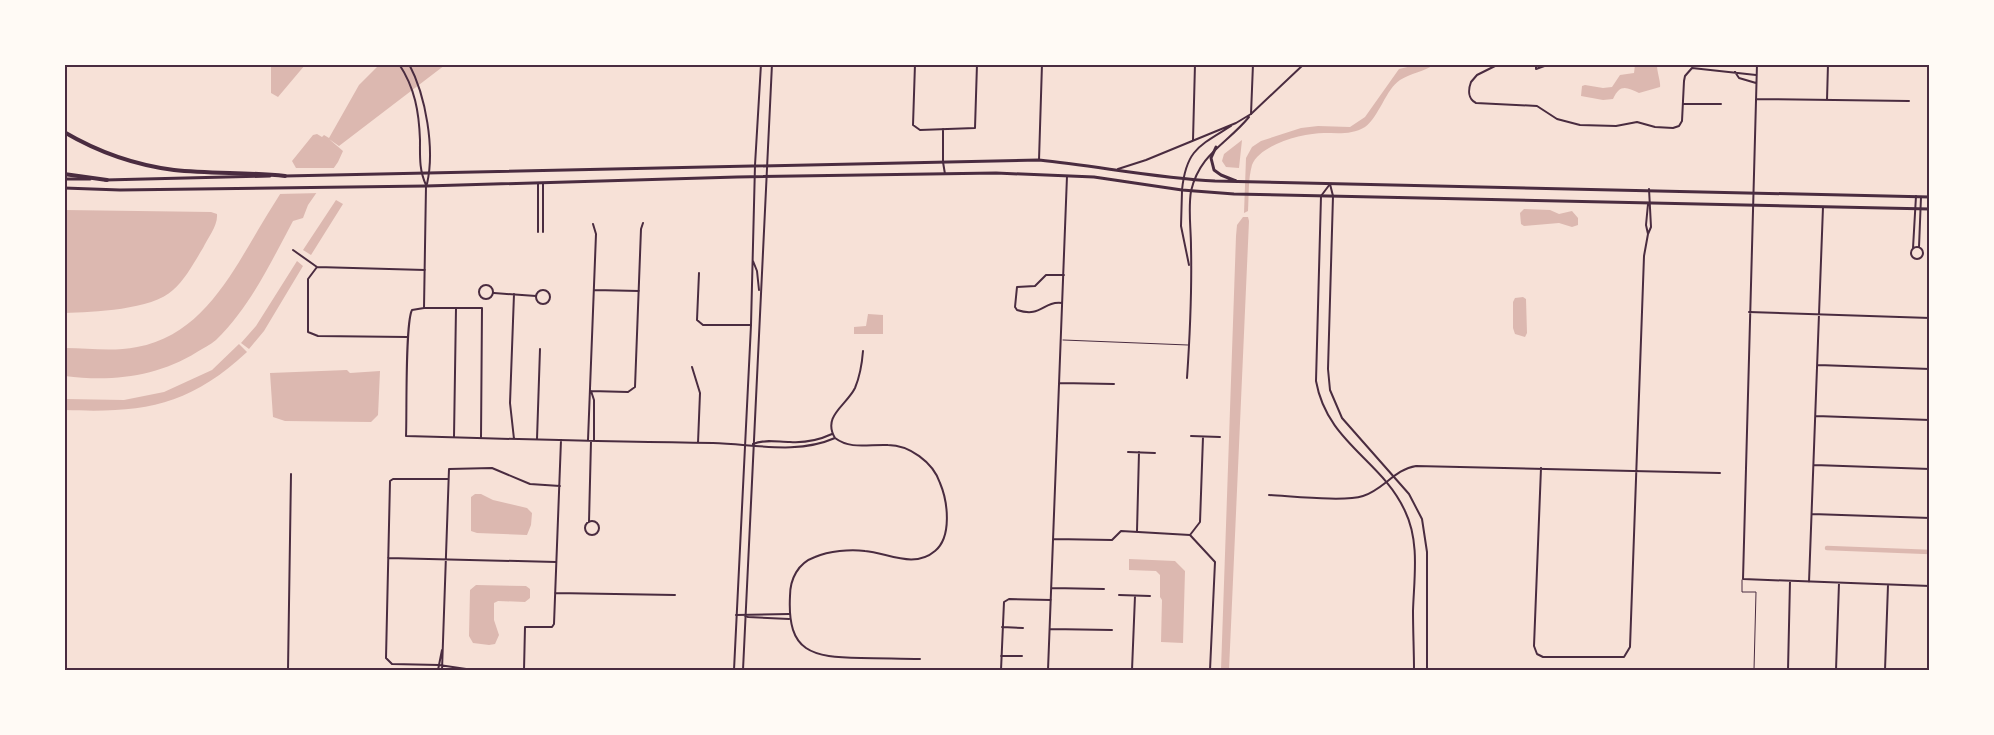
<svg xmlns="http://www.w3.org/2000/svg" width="1994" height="735" viewBox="0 0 1994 735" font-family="Cabin,sans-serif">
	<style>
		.water { fill: #dcb8b0 }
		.pier { fill: #f7e1d7 }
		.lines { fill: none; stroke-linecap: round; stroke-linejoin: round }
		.canal { stroke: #dcb8b0; stroke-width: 4.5 }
		.service { stroke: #4a2c40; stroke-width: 1 }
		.minor { stroke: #4a2c40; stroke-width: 2 }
		.tertiary { stroke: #4a2c40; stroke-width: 2 }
		.primary { stroke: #4a2c40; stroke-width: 3 }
		.motorway { stroke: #4a2c40; stroke-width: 4 }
		.neatline { fill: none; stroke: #4a2c40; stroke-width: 2 }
	</style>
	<rect width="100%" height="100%" fill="#f7e1d7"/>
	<path class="water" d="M271,65V64L305,65L278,97L271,93Z
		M379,65H445L339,146L329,139L343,151L338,162L308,205L303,218L293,221C271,262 250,307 216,340C210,345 203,348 197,352C157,377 111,382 65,376V348C89,348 112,352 137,347C199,336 229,279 258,230C270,209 284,189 296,168L292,161L313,135L317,134L322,137L324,135L329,138L359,85Z
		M1416,65H1434C1423,72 1411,73 1400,80C1386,89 1379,117 1365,127C1352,135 1338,133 1324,133C1304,133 1260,144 1252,165C1248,179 1249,196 1248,211L1244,213L1246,158L1252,147L1261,141L1301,128L1318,126L1350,127L1365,117L1399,69Z
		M1635,65H1657C1657,72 1661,83 1660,87L1639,93C1626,87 1620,84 1613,99L1603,100L1581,96L1582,86L1585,85L1603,88L1612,87L1620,75L1634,73Z
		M1242,140L1239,168L1226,167L1222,161L1224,154Z
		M336,200L343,204L311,255L303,250Z
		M1524,209L1550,210L1559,214L1572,211L1578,218V225L1572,227L1559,223L1524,226L1521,224L1520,213Z
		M65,210L211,212L217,214C218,226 208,237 203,248C195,261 185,280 173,290C152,310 93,312 65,313Z
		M1243,217H1248L1249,221L1229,670H1221L1236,236L1237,225Z
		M297,261L303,266L264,331L249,349L241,343L256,326Z
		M1523,297L1526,299L1527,333L1525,337L1515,334L1513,328V302L1515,298Z
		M868,314L883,315V334H854V327L866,326Z
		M239,344L247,352C188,407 142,413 65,410V399L124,400L164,392L212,370Z
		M347,370L350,373L380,371L378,415L371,422L285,421L273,417L270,373Z
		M475,494H481L493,500L527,508L532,513L531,525L527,535L477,533L471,531V497Z
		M1129,559L1175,561L1185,571L1183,643L1161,642L1162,600L1160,597V575L1156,571L1129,570Z
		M476,585L526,586L530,589V598L525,602L498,601L494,603V620L499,635L495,644L489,645L473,643L469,636L470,590Z"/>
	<path class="pier" d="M293,168H337L321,193L278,194Z"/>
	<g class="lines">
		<path class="canal" d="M1827,548L1930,552"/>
		<path class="service" d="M1063,340L1188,345
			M1742,580V592H1756L1754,670"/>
		<path class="minor" d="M915,64L913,125L920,130L975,128L977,64
			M1499,64L1477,75L1471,82C1468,90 1468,99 1476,103L1537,106L1557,119L1580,125L1616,126L1637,122L1655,127L1673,128L1679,126L1682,121L1684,81L1685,76L1692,68
			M1536,64V69L1550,64
			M1757,64L1743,579L1930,586
			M1692,68L1756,75
			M1735,72L1739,78L1756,83
			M1756,99L1909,101
			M1827,100L1828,64
			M1683,104H1721
			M1251,114L1253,64
			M943,129V162L945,174
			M1193,140L1195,64
			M1039,160L1042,64
			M538,183V232
			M543,183V232
			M1182,191L1181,226L1189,265
			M1648,234L1646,225L1648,204
			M1911 253a6 6 0 1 1 12 0a6 6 0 1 1-12 0Z
			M1919,247L1921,197
			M1913,248L1916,196
			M293,250L317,267
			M317,267L308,279V332L318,336L407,337
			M317,267L425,270
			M699,273L697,320L703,325H751
			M479 292a7 7 0 1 1 14 0a7 7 0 1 1-14 0Z
			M536 297a7 7 0 1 1 14 0a7 7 0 1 1-14 0Z
			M594,290L639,291
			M494,293L536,296
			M514,294L510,403L514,439
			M1062,303C1042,301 1042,318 1017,310L1015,307L1017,287L1035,286L1046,275H1064
			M424,308L426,186
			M1749,312L1930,318
			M1818,365L1930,369
			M692,367L700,393L698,443
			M1187,378C1190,334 1192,290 1191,247C1191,228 1188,210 1191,191
			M1060,383L1114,384
			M591,391L628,392L635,387L641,229L643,223
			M591,391L594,400V440
			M1816,416L1930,420
			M1191,436L1220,437
			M454,437L456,308
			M481,438L482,308H424L412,310C405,323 407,415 406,436C508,439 611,442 713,443C754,444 796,455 835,438
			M835,438C851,450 869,444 888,445C909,445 933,462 940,483C948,502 952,537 935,551C914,569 888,553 865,551C850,549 829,551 815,557C798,563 790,579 790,596C787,653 812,657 861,658C881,658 901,659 920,659
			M835,438C822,416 846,406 855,388C860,376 862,364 863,351
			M537,439L540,349
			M588,440L596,234L593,224
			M753,444C764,439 778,442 790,442C805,443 819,440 832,434
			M1128,452L1155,453
			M1814,465L1930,469
			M1541,468L1534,646L1537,654L1543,657H1624L1630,647L1644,256L1648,234L1651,227L1649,189
			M448,479H393L390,481L386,658L392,664L439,665L473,670
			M1269,495C1291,496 1344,502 1363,496C1383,490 1395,469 1416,466L1720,473
			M1812,514L1930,518
			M585 528a7 7 0 1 1 14 0a7 7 0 1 1-14 0Z
			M589,522L591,441
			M1137,531L1139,452
			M1190,535L1200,522L1203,437
			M1054,539L1112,540L1121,531L1190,535L1215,562L1210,670
			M388,558L556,562
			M1809,582L1823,207
			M1052,588L1104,589
			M555,593L675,595
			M1119,595L1150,596
			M736,615L789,614
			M744,615L748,617L789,619
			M1002,627L1023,628
			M1050,629L1112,630
			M1001,656H1022
			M288,670L291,474
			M438,670L442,650
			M442,670L449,469L492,468L530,484L560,486
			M524,670L525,627H552L554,624L561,440
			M1001,670L1004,602L1009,599L1051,600
			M1048,670L1067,176
			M1132,670L1135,596
			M1788,670L1790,581
			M1836,670L1839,583
			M1885,670L1888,585"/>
		<path class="tertiary" d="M399,64C415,88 419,112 420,140C420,156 419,170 426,185
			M409,64C426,96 435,149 427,184
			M1118,169L1146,160L1236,123L1251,114L1304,64
			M1330,184L1321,196L1316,381C1327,443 1382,460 1405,511C1420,542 1414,578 1413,611C1413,631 1414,651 1414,670
			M1330,184L1333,196L1328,369L1330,390L1342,418L1409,494L1422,519L1427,552V670
			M1182,190C1186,150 1199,146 1231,126
			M1191,191C1200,153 1227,144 1249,117
			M753,261L757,271L759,290
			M734,670L751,325L755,165L761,64
			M743,670L772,64"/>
		<path class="primary" d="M1216,147L1211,158L1214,170L1221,175L1236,181
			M285,176L1039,160C1098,166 1156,178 1215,181L1930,197
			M64,179H90
			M105,180L270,176
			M64,188L120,190L426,186L737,177L996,173L1094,177L1182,190L1234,194L1930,209"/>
		<path class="motorway" d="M64,132C98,152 135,165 174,170C211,174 248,172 285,176
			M64,174L107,180"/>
	</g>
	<rect width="1994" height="735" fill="none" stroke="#fffaf5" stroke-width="132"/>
	<rect x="66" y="66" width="1862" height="603" class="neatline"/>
</svg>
